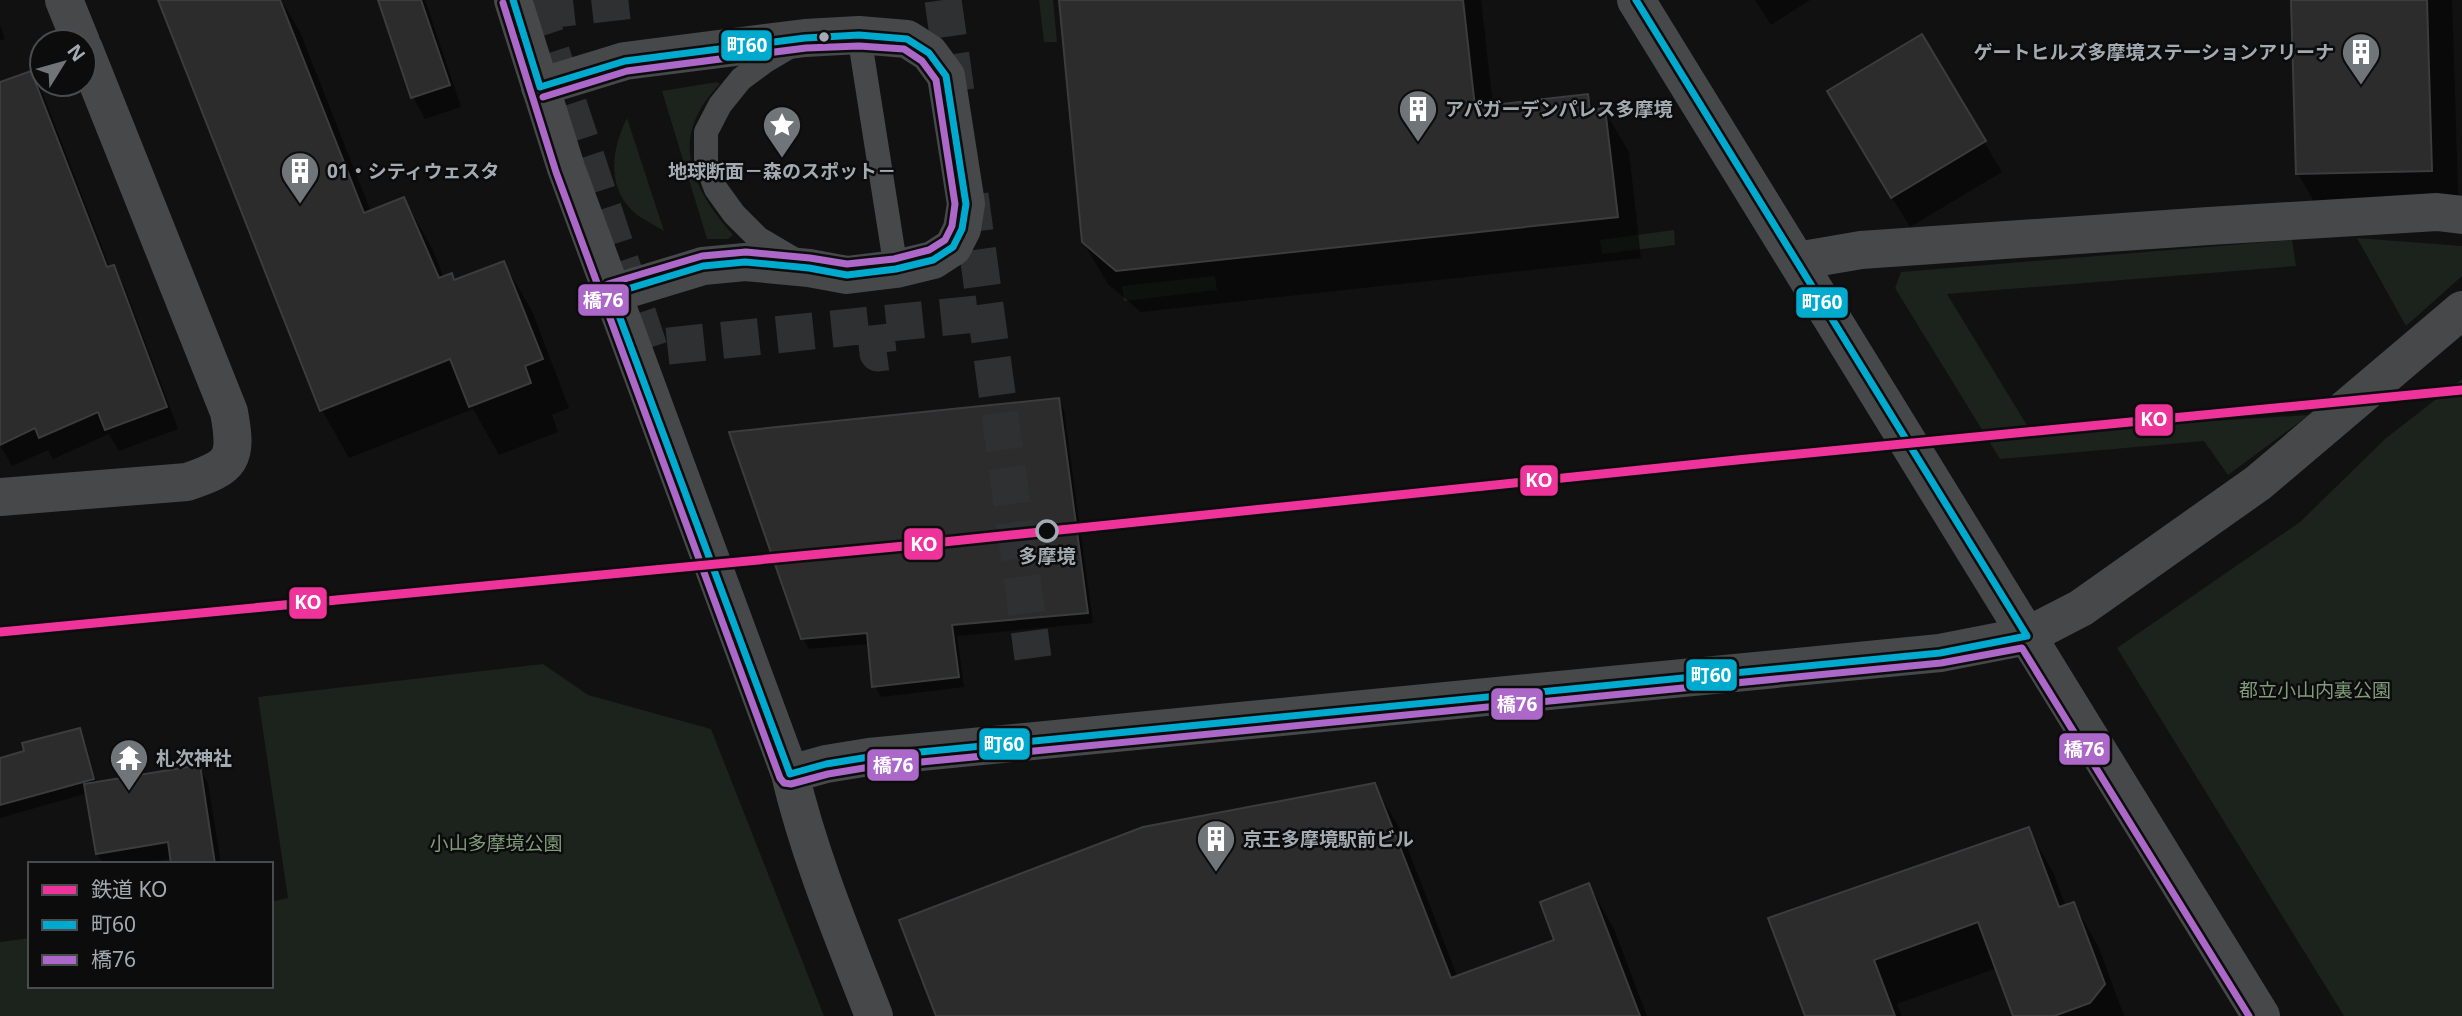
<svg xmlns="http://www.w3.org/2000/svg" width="2462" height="1016" viewBox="0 0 2462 1016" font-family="'Noto Sans','Noto Sans JP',sans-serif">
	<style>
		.green { fill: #1c221c }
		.shadow { fill: #0007 }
		.building { fill: #2c2c2d; stroke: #3a3c3e; stroke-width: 2 }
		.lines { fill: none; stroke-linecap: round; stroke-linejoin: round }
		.pedestrian-tunnel { stroke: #2e3032; stroke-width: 37; stroke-dasharray: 37 18; stroke-linecap: butt }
		.service { stroke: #46484a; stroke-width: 24 }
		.minor { stroke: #46484a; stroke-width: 38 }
		.tertiary { stroke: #46484a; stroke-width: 38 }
		.bus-1-casing { stroke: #0c0c0d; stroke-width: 12 }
		.bus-2-casing { stroke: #0c0c0d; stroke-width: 12 }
		.bus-1 { stroke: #00a9ce; stroke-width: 7 }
		.bus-2 { stroke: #ac68c9; stroke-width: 7 }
		.rail-1-casing { stroke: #0c0c0d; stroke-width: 14 }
		.rail-1 { stroke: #ee349b; stroke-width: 9 }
		.bus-dot { fill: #a3abb2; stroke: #0c0c0d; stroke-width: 2.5 }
		.stop-dot { fill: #0c0c0d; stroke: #a3abb2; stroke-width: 3.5 }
		.labels { text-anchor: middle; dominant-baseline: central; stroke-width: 5; stroke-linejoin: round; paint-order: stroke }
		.poi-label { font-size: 19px; font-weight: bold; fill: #a3abb2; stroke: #0c0c0d; text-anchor: start }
		.stop-label { font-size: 19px; font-weight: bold; fill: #a3abb2; stroke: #0c0c0d }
		.park-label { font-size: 19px; fill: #809c7b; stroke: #0c0c0d }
		.line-badge { stroke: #0c0c0d; stroke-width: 2.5 }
		.badge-label { font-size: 19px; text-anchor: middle; font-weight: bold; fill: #fff }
	</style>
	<rect width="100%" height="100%" fill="#111112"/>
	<path class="green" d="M1039,0H1053L1057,42H1044Z
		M717,82L720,84C668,137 690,186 733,235L728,239H707L662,91Z
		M627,118L664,231C656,226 648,222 640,217C606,192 610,152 627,118Z
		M1674,230L1675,245L1602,254L1600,240Z
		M2357,238L2462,246V276L2406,326Z
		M2292,240L2296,266L1947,294L2031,432L2309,415L2228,475L2204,441L2000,459L1895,288L1901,272Z
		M1215,276L1217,290L1124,301L1122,286Z
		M2462,379V1016H2344L2117,648L2300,522L2385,439Z
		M543,664L588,695L711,729L824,1016H0V942L30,938V986H271V902L288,898L258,697Z"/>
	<path class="shadow" d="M227,0H281L300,32L371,212L404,199L432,248L444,278L455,282L504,263L532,311L569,408L552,415L558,432L499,455L473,409L349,458L322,410Z
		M380,0H425L461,107L425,119L413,97Z
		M1061,0H1481L1493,106L1587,96L1596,111L1604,110L1629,152L1641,258L1141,312L1108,284L1083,242Z
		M1755,0H1810L1771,25Z
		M2293,0H2452L2459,219L2326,222L2298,174Z
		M0,25L5,39L0,40Z
		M1921,37L2002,172L1910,227L1846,122Z
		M31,73L43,94L110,268L113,267L125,288L178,429L119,451L109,434L53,459L48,450L12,466L0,445V84Z
		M1058,400L1064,410L1093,623L957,636L964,687L881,697L875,686L869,644L809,649L803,638Z
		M79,730L85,741L97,784L199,767L208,783L221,864H173L172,858L140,864H103L97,854L88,793L0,818V760L26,753Z
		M1374,785L1400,829L1458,978L1556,941L1589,885L1614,929L1647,1016H937Z
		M2028,829L2053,872L2066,907L2074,904L2099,948L2124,1016H2015L1997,968L1897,1004L1902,1016H1806Z"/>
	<path class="building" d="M158,0H280L364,213L404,197L439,278L452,273L454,280L504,261L543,359L525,366L531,383L469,407L450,359L320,411Z
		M378,0H421L450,85L411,98Z
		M1059,0H1463L1475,107L1588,94L1590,110L1605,108L1618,217L1116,271L1082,242Z
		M2291,0H2427L2432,171L2296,174Z
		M1922,34L1986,141L1891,198L1827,91Z
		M31,71L107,267L114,265L167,407L105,430L98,412L39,438L35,428L0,445V82Z
		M1059,398L1088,613L952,625L959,677L872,687L867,633L801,639L729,432Z
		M80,728L94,779L0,805V758L24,751L22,743Z
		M200,765L215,864H171L168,842L96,854L84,784Z
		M1375,783L1451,978L1554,940L1540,902L1589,883L1640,1016H936L899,920L1143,827Z
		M2029,827L2059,907L2074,902L2105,984L2090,1003L2054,1016H2013L1978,922L1874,960L1895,1016H1805L1768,918Z"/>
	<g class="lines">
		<path class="pedestrian-tunnel" d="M534,0L649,348L986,313
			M943,0L957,99
			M537,11L634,0
			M970,195L1033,658
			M875,325L878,353L901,350"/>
		<path class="service" d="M859,35L896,269
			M791,46L764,62L741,79L720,105L706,132V163L716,189L734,214L758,238L797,261"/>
		<path class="minor" d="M540,87L625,61L805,38L859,35L907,39L929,53L946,76L966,204L962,229L953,247L933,260L896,269L847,275L809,268L745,262L703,266L611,294
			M1797,261L1861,250L2209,226L2437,212L2462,215
			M2027,636L2081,608L2258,483L2462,310"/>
		<path class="tertiary" d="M64,0L81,42
			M513,0L566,168L790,774C810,858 843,936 874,1016
			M1636,0L2261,1016
			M0,497L187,482C232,467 238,460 229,412L84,49
			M790,774L826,764L869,757L1940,653L2027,636"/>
		<g class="bus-1-casing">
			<path id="bus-1" d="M513,0L540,87L625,61L805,38L859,35L907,39L929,53L946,76L966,204L962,229L953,247L933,260L896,269L847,275L809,268L745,262L703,266L611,294L790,774L826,764L869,757L1940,653L2027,636L1636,0"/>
		</g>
		<g class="bus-2-casing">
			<path id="bus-2" d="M503,3L556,172L780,778L784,783L791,784L828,774L870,767L1941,663L2022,648L2249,1016
				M543,97L627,71L806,48L859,46L904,49L922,61L936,80L955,204L952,226L945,240L929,250L894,259L847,264L810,258L746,252L702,256L608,284"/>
		</g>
		<use href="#bus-1" class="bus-1"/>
		<use href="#bus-2" class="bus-2"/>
		<g class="rail-1-casing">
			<path id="rail-1" d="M0,632L905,546L1737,460L2462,390"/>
		</g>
		<use href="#rail-1" class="rail-1"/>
	</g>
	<defs>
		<g id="building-pin" transform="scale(2.0125)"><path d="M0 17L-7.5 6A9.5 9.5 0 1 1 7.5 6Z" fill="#70757a" stroke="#0c0c0d"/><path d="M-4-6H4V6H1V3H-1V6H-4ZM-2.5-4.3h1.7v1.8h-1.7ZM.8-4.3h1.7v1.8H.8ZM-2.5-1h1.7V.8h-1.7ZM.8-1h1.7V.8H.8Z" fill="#fff"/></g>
		<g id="sight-pin" transform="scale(2.0125)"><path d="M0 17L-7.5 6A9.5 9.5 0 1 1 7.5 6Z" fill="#70757a" stroke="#0c0c0d"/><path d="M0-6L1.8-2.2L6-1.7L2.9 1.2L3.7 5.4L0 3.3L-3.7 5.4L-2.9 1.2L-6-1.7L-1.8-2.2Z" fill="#fff"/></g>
		<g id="temple-pin" transform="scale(2.0125)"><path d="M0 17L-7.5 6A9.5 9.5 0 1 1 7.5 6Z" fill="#70757a" stroke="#0c0c0d"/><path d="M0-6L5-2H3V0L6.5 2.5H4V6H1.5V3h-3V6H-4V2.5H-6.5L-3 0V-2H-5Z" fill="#fff"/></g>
	</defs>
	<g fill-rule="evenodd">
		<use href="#building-pin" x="2361" y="52"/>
		<use href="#building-pin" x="1418" y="109"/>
		<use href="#sight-pin" x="782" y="125"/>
		<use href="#building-pin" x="300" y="171"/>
		<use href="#temple-pin" x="129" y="758"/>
		<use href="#building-pin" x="1216" y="839"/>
	</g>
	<circle class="bus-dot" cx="824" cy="37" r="6"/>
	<circle class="stop-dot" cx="1047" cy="531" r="10"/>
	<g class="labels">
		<g class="poi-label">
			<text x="2334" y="52" text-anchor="end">ゲートヒルズ多摩境ステーションアリーナ</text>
			<text x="1445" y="109">アパガーデンパレス多摩境</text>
			<text x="327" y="171">01・シティウェスタ</text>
			<text x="782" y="171" text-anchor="middle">地球断面－森のスポット－</text>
			<text x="156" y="758">札次神社</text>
			<text x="1243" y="839">京王多摩境駅前ビル</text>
		</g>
		<g class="stop-label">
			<text x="1047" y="556">多摩境</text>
		</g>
		<g class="park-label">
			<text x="2315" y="690">都立小山内裏公園</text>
			<text x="496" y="843">小山多摩境公園</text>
		</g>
	</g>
	<g class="line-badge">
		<rect x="720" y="29" width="53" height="33" rx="7" fill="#00a9ce"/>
		<rect x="577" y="283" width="53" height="34" rx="7" fill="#ac68c9"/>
		<rect x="1795" y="286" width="54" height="33" rx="7" fill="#00a9ce"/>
		<rect x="2134" y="403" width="40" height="34" rx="7" fill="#ee349b"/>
		<rect x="1519" y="464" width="40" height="33" rx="7" fill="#ee349b"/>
		<rect x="903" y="527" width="41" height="34" rx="7" fill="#ee349b"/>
		<rect x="288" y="586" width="40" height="34" rx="7" fill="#ee349b"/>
		<rect x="1685" y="658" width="53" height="34" rx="7" fill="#00a9ce"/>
		<rect x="1490" y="687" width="54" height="34" rx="7" fill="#ac68c9"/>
		<rect x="978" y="727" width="53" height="34" rx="7" fill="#00a9ce"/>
		<rect x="2058" y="732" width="53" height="34" rx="7" fill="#ac68c9"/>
		<rect x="866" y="748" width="54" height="34" rx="7" fill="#ac68c9"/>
	</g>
	<g class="badge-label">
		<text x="747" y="52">町60</text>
		<text x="603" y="307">橋76</text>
		<text x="1822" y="309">町60</text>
		<text x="2154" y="426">KO</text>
		<text x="1539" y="487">KO</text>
		<text x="924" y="551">KO</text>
		<text x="308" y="609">KO</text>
		<text x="1711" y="682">町60</text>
		<text x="1517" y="711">橋76</text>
		<text x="1004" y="751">町60</text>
		<text x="2084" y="756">橋76</text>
		<text x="893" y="772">橋76</text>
	</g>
	<rect x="28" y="862" width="245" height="126" fill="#0c0c0d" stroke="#484c4f" stroke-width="2"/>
	<rect x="42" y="885" width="35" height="10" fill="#ee349b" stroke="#484c4f" stroke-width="2"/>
	<text x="91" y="897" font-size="21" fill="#a3abb2">鉄道 KO</text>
	<rect x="42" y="920" width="35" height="10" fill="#00a9ce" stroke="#484c4f" stroke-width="2"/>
	<text x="91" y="932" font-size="21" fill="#a3abb2">町60</text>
	<rect x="42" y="955" width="35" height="10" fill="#ac68c9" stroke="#484c4f" stroke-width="2"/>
	<text x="91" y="967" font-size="21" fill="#a3abb2">橋76</text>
	<g transform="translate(63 63) rotate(53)"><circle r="33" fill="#0c0c0d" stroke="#484c4f" stroke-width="2"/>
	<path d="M0-5L12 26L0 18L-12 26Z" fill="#70757a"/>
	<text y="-10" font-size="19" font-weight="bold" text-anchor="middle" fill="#a3abb2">N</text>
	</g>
</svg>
